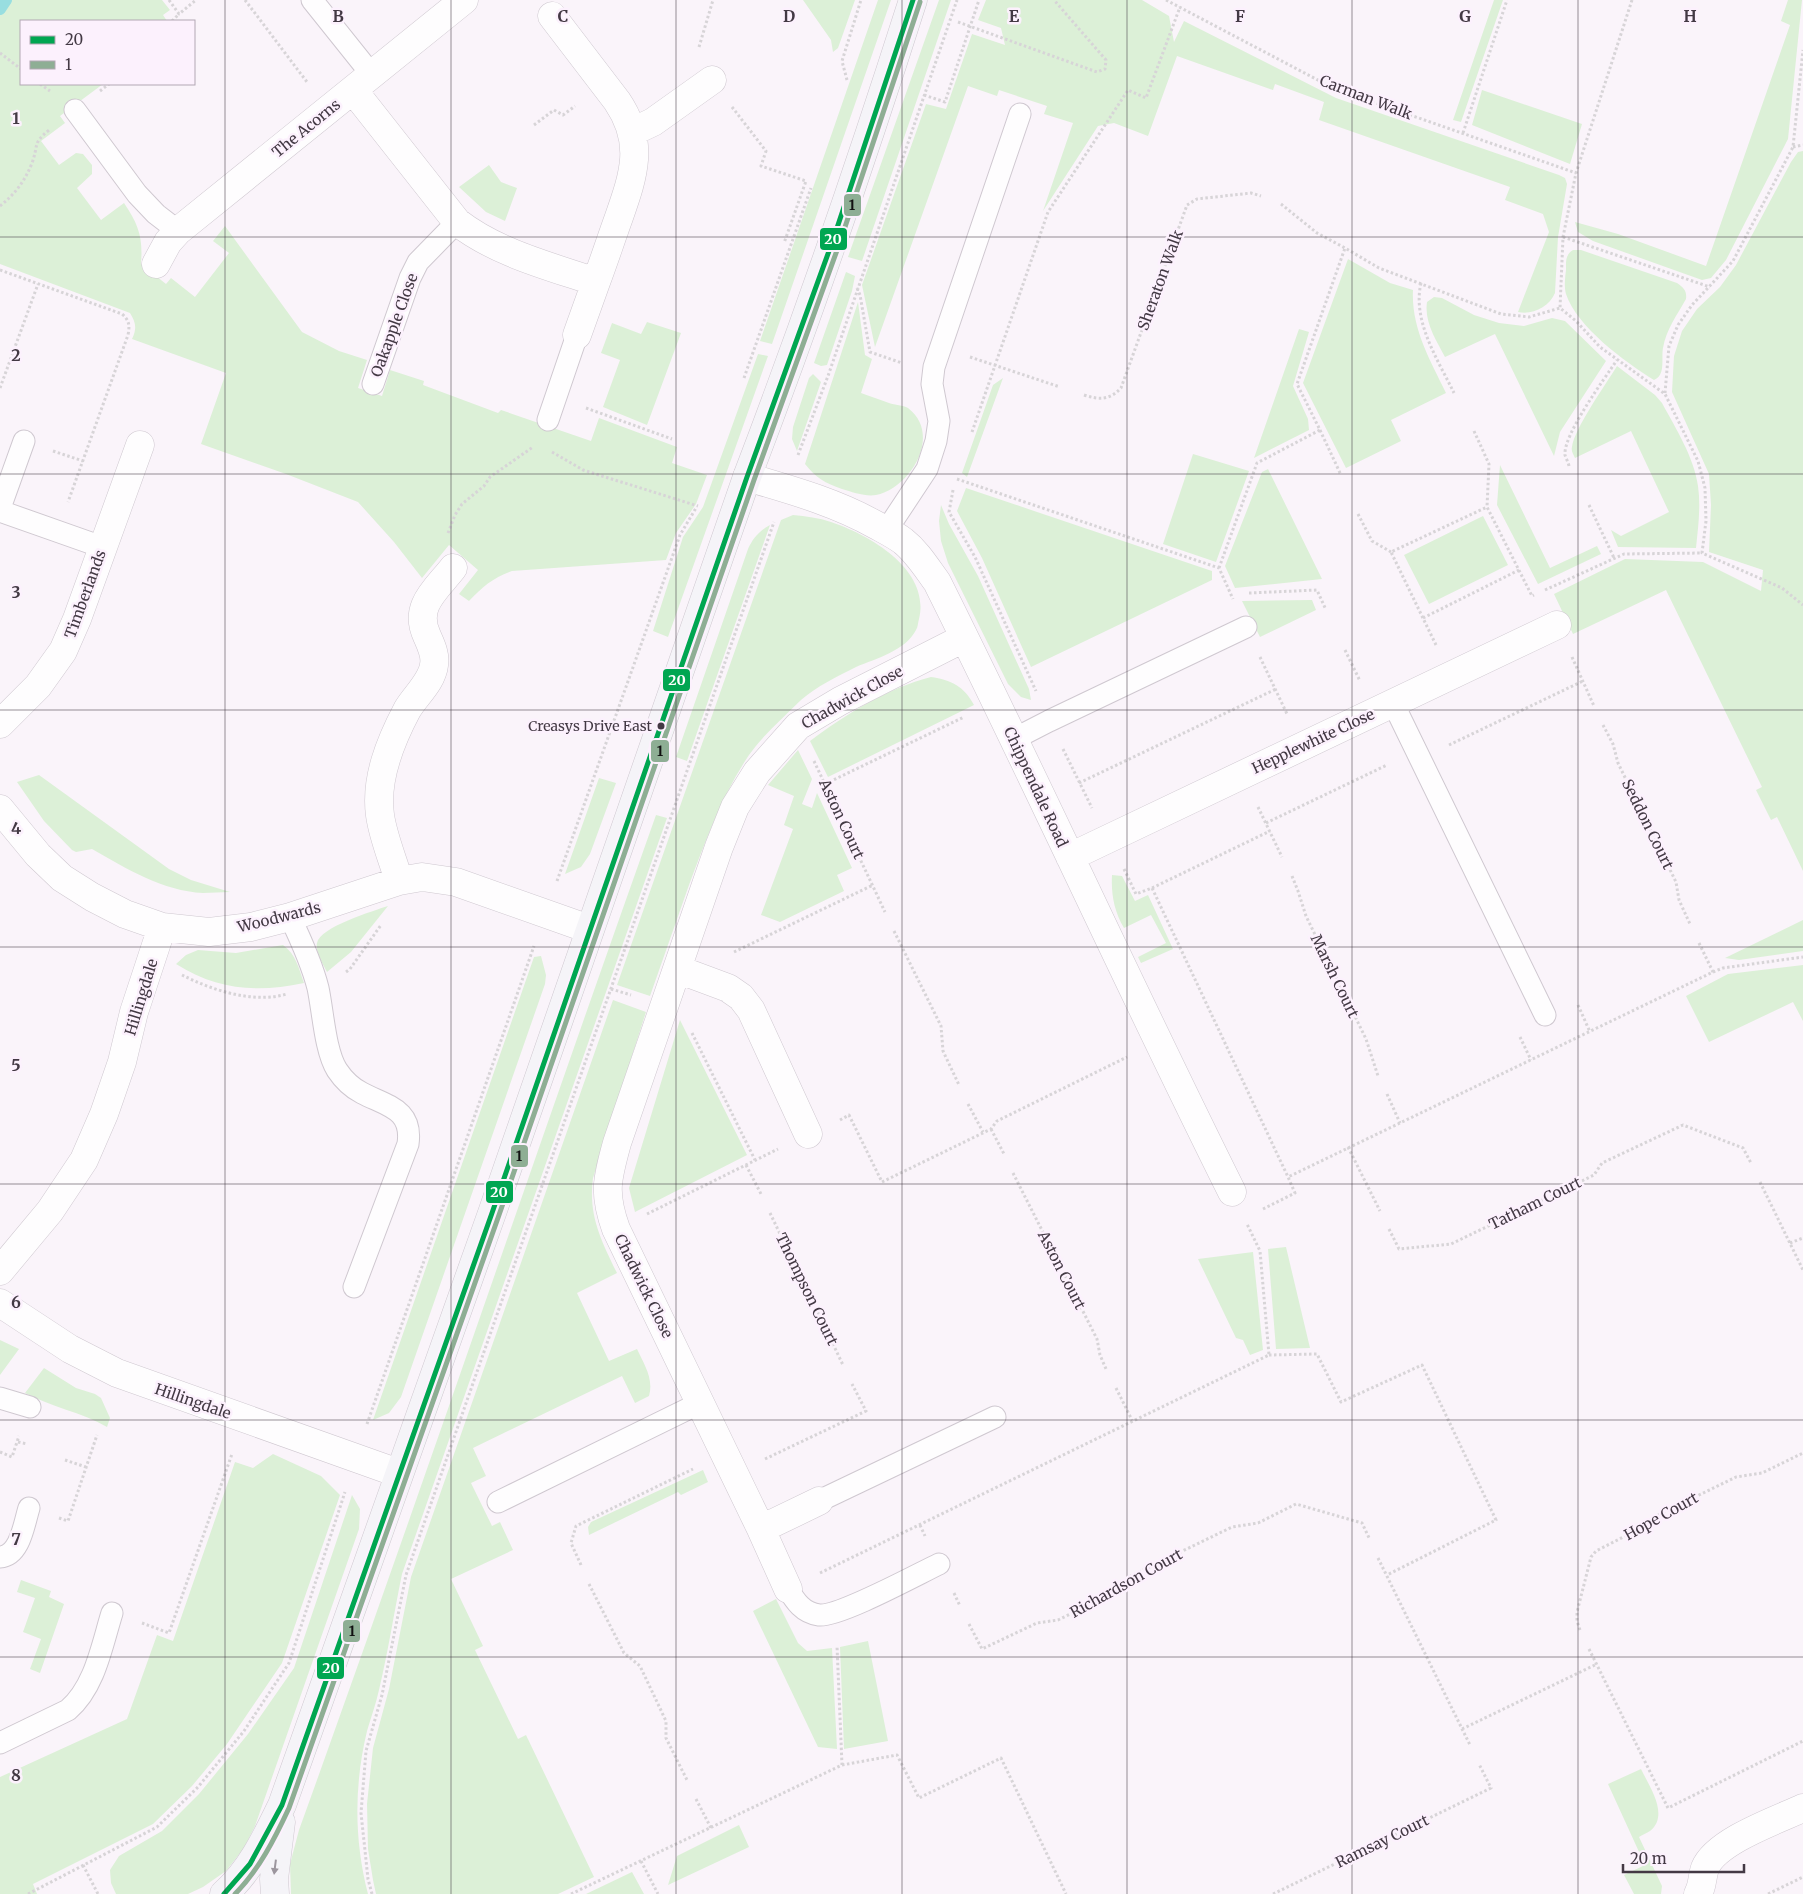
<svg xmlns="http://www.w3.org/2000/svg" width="1803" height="1894" viewBox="0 0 1803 1894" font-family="Merriweather,serif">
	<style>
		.green { fill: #dcf0d7 }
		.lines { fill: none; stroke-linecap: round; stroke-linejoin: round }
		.stream { stroke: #98dee0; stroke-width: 12 }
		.lane-casing { stroke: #cfc8d0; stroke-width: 23 }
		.street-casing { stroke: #cfc8d0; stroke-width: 29 }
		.secondary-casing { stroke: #cfc8d0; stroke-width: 29 }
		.path { stroke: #d7d4d7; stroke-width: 3; stroke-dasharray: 2.5 2.5; stroke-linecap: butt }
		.lane { stroke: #fefdfe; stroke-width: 21 }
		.street { stroke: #fefdfe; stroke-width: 28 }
		.secondary { stroke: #f5f4f8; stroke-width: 28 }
		.bus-1-casing { stroke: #fcf1fd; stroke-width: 9 }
		.bus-2-casing { stroke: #fcf1fd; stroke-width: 9 }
		.bus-1 { stroke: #00a651; stroke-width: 5 }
		.bus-2 { stroke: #8eae94; stroke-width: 5 }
		.oneway { fill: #9c969e }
		.grid { fill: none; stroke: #433944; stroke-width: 1; stroke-opacity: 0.55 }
		.bus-dot { fill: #433944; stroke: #fcf1fd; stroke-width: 2 }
		.labels { text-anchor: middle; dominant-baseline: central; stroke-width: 5; stroke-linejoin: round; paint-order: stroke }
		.bus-label { font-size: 14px; fill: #433944; stroke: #fcf1fd; text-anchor: end }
		.street-label { font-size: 15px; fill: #433944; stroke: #fcf1fd }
		.grid-label { font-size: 16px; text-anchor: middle; font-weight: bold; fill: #433944; stroke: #fcf1fd; stroke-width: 5; stroke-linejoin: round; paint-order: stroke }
		.line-badge { stroke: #fcf1fd; stroke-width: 2 }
		.badge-label { font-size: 14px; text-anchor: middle; font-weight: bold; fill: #fff }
		.pale-badge-label { font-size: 14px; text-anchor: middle; font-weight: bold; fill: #111 }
	</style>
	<rect width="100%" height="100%" fill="#faf4fa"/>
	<path class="green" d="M0,0H162L170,10L163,15L167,21H21V84H103L60,116L65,123L41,141L59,165L76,153L83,154L92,165V174L77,188L101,220L124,203C139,225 143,238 141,264L166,284L171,278L195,297L229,253L213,241L225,226L302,332L339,351L367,360L358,388L382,396L390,370L424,381L423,385L498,413L501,410L591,441L599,418L677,447L672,463L707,475L696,504L676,533L666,560L512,571C494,577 482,587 469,601L459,594L478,570L449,545L422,578L394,542L358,502L286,474L201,444L226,373L132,339C137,328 136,323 130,313L0,264Z
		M803,0H855L838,48L833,52L831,40Z
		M878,0H891L772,344L760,341Z
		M939,0H951L862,261L848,257Z
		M986,0H1142L1169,16L1174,42L1184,21L1336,98L1559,175L1565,178L1567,184L1558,237L1555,293C1549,307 1533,315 1518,312L1549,232L1543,214L1505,200L1510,187L1319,120L1324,102L1275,84L1273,90L1177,56L1148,136L1114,123L1098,126L1043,211L1073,123L1044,114L1047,106L999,90L997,96L968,86L875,347L862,285L926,104L946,109L972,34L1005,45L1001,28L978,20Z
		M1494,0H1503L1461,122L1453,120Z
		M1788,0H1802L1788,139L1726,260L1711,278L1702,280L1593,241L1578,232L1575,222L1618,234L1706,266L1790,25L1781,21Z
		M1482,90L1582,124L1570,164L1472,125Z
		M1803,151V871L1777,817L1771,820L1756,790L1762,787L1666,590L1573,634L1554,594L1625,559L1703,562L1761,591L1763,570L1709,552L1711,505L1709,474L1672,392L1674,356L1682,331L1697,309L1720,287L1736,265L1791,162L1798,152Z
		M489,165L501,182L517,188L505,221L486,212L459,187Z
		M1573,250H1581L1677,283C1684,288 1687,291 1686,299C1677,315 1666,330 1663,348C1661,358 1666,376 1654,380C1625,362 1577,327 1566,294C1564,287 1565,278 1566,270C1566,262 1565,255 1573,250Z
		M1348,259L1390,283L1413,290C1411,328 1430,360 1446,393L1391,420L1401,441L1346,468L1303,383Z
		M846,272L855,276L852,291L827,365L821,366L814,363Z
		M1434,297L1442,298L1474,315L1499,323L1524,326L1552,318L1565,321L1606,361L1560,432L1554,456L1495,334L1445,357C1436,340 1424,322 1427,302Z
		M858,302L865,355L872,359L861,393C870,396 880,400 889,403C895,405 903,405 908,408C943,435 910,488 876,495C866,497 852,492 842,489C825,483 816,478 805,464Z
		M647,322L681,333L647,425L603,407L620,360L601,353L612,323L641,334Z
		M1299,329L1309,332L1293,386L1308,419L1309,430L1254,458Z
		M758,354L768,356L668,637L653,631L683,537L703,507Z
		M1617,366L1655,395L1662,403C1676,429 1694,457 1698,486C1701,507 1698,528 1696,548L1618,547L1611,530L1621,536L1669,512L1631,431L1575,458C1573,454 1571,451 1572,447C1574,429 1606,384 1617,366Z
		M813,374L821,382L797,451L792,439L793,427L809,378Z
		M1003,378L967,477L962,473L993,385Z
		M1193,454L1249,471L1216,562L1163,544Z
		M1500,465L1550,568L1597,546L1601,554L1538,584L1497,505Z
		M1268,469L1322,579L1235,588L1225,566L1262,472Z
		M966,488L1212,571V580L1031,667L982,558L957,511Z
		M941,505L949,524L978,576L1029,689L1031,700L1021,697L1008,684L948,563L941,541L939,521Z
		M793,515C806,516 819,518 831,522C870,535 931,570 919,619C918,622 918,627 916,630C905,651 877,658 856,667C838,676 817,686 801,700C784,717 763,735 749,755C722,795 706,840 689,885C676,922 663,959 650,996L617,985L781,520Z
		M1483,516L1508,565L1429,604L1404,555Z
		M770,525L687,761L676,757L748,549C753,538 759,531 770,525Z
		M1312,600L1316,610L1260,637L1242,601Z
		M931,677C951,680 964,686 974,705L828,777L810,741C846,714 888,688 931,677Z
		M798,750L812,779L802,804L812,808L817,793L852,868L837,875L844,891L780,922L761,915L793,829L784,825L794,796L768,785Z
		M39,775L169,869L191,880L230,892C221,892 212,893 203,893C163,891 127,869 92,849L76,852L72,850L44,821L17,782Z
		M599,778L616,783L590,854L581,867L565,874Z
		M656,815L667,818L402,1574C394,1613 388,1652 379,1690C376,1704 371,1717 367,1731C354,1785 354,1840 368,1894H291L290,1864L299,1830C421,1492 536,1152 656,815Z
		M1112,875L1122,876L1135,901L1148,895L1173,949L1141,963L1138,957L1166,943L1151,915L1124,928C1114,911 1111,894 1112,875Z
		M388,906L351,952L327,972C323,964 315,952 317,943C320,927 373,911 388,906Z
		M1803,920V951L1739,960L1725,958Z
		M283,945C296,954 299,969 304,983C257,993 217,990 176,964L186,955L198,950L236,953Z
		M541,956L546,975L545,984L401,1397L389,1413L373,1420L534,957Z
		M1803,965V1021L1793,1002L1709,1042L1686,996L1728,974Z
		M613,1000L646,1012L593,1178C588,1215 601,1240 617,1273L577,1293L609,1361L637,1349C644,1364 654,1379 649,1396L635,1403L622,1376L473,1448L486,1476L471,1483L492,1526L500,1522L513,1550L451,1579L483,1646L475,1650L518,1739L526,1735L594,1877L558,1894H376L373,1880L368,1849L367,1804L373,1748L389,1689L411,1577Z
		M680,1020L747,1155L635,1212L629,1188Z
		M1286,1247L1310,1348L1276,1349L1268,1249Z
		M1253,1252L1263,1350L1250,1355L1243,1340L1236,1338L1198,1259Z
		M0,1340L19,1349L0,1375Z
		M44,1368L76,1388L95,1394L101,1398L110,1418L107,1427C81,1412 51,1407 25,1393Z
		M273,1454L321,1476L340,1495L282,1663L227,1744L192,1786L153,1824L33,1884L37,1894H0V1777L127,1719L157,1635L173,1641L235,1462L253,1468Z
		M703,1470L708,1482L681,1495L678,1492L589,1535L588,1527L591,1522Z
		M352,1495L360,1509L359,1529L255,1826L244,1848L226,1871L203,1887L188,1894H116L111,1883L110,1870L119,1856L162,1831L199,1794L248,1734L294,1668Z
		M21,1580L51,1591L49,1597L64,1604L40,1673L30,1669L41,1639L23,1632L35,1598L17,1592Z
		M776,1599L798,1643L807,1651L832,1648L837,1749L818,1747L753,1611Z
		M868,1641L888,1741L844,1749L840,1647Z
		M1641,1769C1649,1786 1670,1815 1650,1831C1647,1833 1642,1835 1639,1837L1662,1886L1661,1894H1634L1624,1875L1645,1865L1608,1784Z
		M739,1825L749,1847L668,1885L677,1856Z
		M632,1872L644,1894H586Z"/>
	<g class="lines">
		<path class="stream" d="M0,9L6,0"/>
		<g class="lane-casing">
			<path id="lane" d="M312,0L372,75
				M75,110L137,194L156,214L178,231
				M373,384L410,278L418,262L457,222
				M548,420L577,335
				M0,508L24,441
				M0,511L102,547
				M886,531L927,469L936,441L939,421L932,384L934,367L1020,114
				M1393,703L1545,1015
				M1014,739L1049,721L1246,627
				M290,917C301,940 312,964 318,988C323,1011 325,1051 337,1070C343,1079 352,1088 362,1093C387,1106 413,1109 408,1144L354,1287
				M0,1398L30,1407
				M819,1501L995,1417
				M498,1502L700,1403
				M0,1557C20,1556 24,1524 29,1508
				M788,1589C795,1601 803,1613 819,1615C839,1617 916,1575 939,1564
				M0,1743L68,1710C95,1687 102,1645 112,1613"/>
		</g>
		<g class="street-casing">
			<path id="street" d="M353,90L457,222C497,253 549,266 596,282C604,261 611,239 619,217C634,174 645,142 617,101L552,16
				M632,132L653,122L712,80
				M156,264L168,242L178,231L464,0
				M577,335L596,282
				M747,477C791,490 835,502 876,525C885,530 895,535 903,541C917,552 926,567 937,582C1038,784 1131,990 1232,1192
				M0,724L38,686L63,651L77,619L140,445
				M0,809L38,855L62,878L92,897L125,914L162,927L209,932L251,927L290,917L399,881L422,877L456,882L589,929
				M1070,857L1557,625
				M399,881C393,860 383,837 380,815C375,779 390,742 407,710C415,696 432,682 434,665C436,655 431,645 427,636C413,606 436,590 453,568
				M677,969L728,988L741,997L751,1010L808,1134
				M0,1271L50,1211L84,1160L104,1114L122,1062L134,1012L162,927
				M0,1303L70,1349L117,1373L398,1473
				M761,1529L819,1501
				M788,1589L761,1529L616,1229C603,1193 607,1179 617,1143L719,847L735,807L757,772L798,726L840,701L964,638
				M1698,1894C1703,1885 1702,1876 1705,1868C1716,1841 1777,1820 1803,1808"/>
		</g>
		<g class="secondary-casing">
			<path id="secondary" d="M224,1894C251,1870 266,1838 282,1805L492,1213L747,477C807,320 862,160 913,0
				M275,1894L274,1879L281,1822"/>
		</g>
		<path class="path" d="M169,0L179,14L196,0
			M245,0L307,82
			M1166,0L1333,88L1576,173
			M1632,0L1576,173L1563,237L1560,308L1576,321L1600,347L1665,394L1698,461L1705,488L1706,521L1702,553L1782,588L1803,605
			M172,21L179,14
			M958,22L1097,72L1105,69L1106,60L1054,0
			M699,47L713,0
			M0,53L21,69
			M847,80L842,61L861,0
			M40,84L50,91
			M100,91L109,84
			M924,95L945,102L979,0
			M732,107L766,151L761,166L806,181L784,243
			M534,125L554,110L563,115L575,106
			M1463,133L1507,0
			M1793,147L1803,145
			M1281,204L1317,233L1345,248L1379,268L1501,314L1529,317L1560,308
			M0,206C15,194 25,181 32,163C39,144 32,144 49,130
			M1563,237L1710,287
			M0,270L122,314C129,320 130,325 128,335L68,502
			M1421,283C1412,321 1438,360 1454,393
			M857,288L860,295L870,352L902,363
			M970,357L1060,387
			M744,378L811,188
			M0,388L38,284
			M1665,393L1669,346L1678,325L1692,305L1733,261L1793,147L1803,50
			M1084,395C1099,400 1110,400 1121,388L1187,205L1197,199L1251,193L1261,196
			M586,408L672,439
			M1320,430L1341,475
			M1474,431L1489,464L1487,507
			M972,432L1048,212L1128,90L1146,98L1180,7
			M53,451L83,461
			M552,452L583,470L698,506
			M798,455L828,376L957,0
			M1569,466C1568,462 1566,458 1565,455C1563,435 1605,378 1617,360
			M957,479L1219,568L1233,599
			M953,490L949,512L975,557L1036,691
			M1589,505L1614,558
			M1358,514L1372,541L1391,552
			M448,533L455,515L462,504L484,486L490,477L533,447
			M1219,568L1257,463L1320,430L1297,384L1345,248
			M1545,590L1624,554L1702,553
			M1249,593L1317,590L1326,610
			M1423,618L1519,570
			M1436,645L1391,552L1487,507L1532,596L1534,595
			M1345,650L1360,681
			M1260,657L1287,714
			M1572,657L1594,706
			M1603,725L1613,744L1618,763L1676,882L1679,900L1690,924
			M1449,745L1583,681
			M1063,749L1092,808
			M814,761L885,912
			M1079,783L1276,689
			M825,784L964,717
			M1258,807L1282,857
			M1266,823L1387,765
			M1124,869L1136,894L1152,888L1288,1177
			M1292,876L1298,891L1306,916L1366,1039L1378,1076
			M557,881L680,535L696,508
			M1152,888L1270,831
			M894,931L941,1026L943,1051L959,1085
			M1699,943L1713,972
			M734,952L873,885
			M346,972L350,969L381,925
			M182,975C212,990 253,1004 287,994
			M611,989L631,995
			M1578,1005L1590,1032
			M692,1033L755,1160
			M1520,1037L1531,1060
			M1387,1094L1400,1123
			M968,1104L983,1132
			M840,1120L849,1115L882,1182L991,1129L997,1121L1127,1057
			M991,1129L1004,1154
			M1348,1147L1380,1211
			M746,1165L761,1194
			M1013,1173L1097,1339L1100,1355L1106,1369
			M1760,1182L1803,1270
			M1263,1209L1295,1193L1288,1177L1713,972L1723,968L1803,957
			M770,1213L843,1365
			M647,1214L778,1149
			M1389,1229L1399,1249L1451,1244L1594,1175L1602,1163L1683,1125L1743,1148L1751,1163
			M1790,1243L1803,1238
			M1269,1355L1317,1354L1341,1402L1422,1365L1496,1520L1387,1575
			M1116,1388L1132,1420
			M367,1424L534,946
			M18,1442L27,1444
			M0,1452L12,1457L19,1436
			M765,1459L866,1411L852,1384
			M65,1460L86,1467
			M59,1518L68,1521L97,1435
			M920,1525L925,1536
			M1378,1558L1470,1745
			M581,1565L571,1543L576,1526L693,1469
			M820,1573L1269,1355L1260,1251L1247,1224
			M589,1584L624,1653L640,1666L666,1721V1738L687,1780
			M954,1593L960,1606
			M142,1623L169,1633L232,1454
			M969,1624L982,1649L1037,1623L1058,1620L1115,1592L1129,1577L1232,1527L1258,1523L1296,1504L1362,1523L1370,1540
			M1580,1630L1577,1621V1612L1591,1557L1596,1551L1633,1532L1654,1517L1736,1477L1762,1473L1803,1453
			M1589,1649L1668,1808L1803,1741
			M1462,1729L1597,1664
			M842,1765L897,1755L919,1798L1001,1758L1066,1894
			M696,1799L711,1828
			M641,1861L658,1894
			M83,1865L98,1894
			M28,1894L157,1827L198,1787L244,1731L289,1663L345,1492
			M372,1894L368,1879L361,1813L366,1751L382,1695L406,1575L774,522
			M571,1894L842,1765L837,1646
			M1273,1894L1491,1788L1479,1764
			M1768,1894L1803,1877"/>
		<use href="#lane" class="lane"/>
		<use href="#street" class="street"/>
		<use href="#secondary" class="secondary"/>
		<g class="bus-1-casing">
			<path id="bus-1" d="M224,1894L250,1864L282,1805L492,1213L747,477L833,240L913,0"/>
		</g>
		<g class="bus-2-casing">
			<path id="bus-2" d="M235,1894C259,1870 275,1838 289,1808L499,1215L754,480L840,242L920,2"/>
		</g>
		<use href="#bus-1" class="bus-1"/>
		<use href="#bus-2" class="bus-2"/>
	</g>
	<defs><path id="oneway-solid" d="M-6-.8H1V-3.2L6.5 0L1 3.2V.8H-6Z" transform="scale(1.25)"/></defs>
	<use class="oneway" href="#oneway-solid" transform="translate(275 1867) rotate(97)"/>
	<path class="grid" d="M225,0V1894M451,0V1894M676,0V1894M902,0V1894M1127,0V1894M1352,0V1894M1578,0V1894M0,237H1803M0,474H1803M0,710H1803M0,947H1803M0,1184H1803M0,1420H1803M0,1657H1803"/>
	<circle class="bus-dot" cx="661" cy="726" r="4.5"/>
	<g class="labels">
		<g class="bus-label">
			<text x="652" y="726">Creasys Drive East</text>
		</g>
		<g class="street-label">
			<text transform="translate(1366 97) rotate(21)">Carman Walk</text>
			<text transform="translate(306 128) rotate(-39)">The Acorns</text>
			<text transform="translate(1160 280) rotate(-70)">Sheraton Walk</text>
			<text transform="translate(394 325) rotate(-70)">Oakapple Close</text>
			<text transform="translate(85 594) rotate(-70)">Timberlands</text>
			<text transform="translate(852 697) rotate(-29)">Chadwick Close</text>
			<text transform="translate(1313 741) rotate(-25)">Hepplewhite Close</text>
			<text transform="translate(1036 787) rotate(65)">Chippendale Road</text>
			<text transform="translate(842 819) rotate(65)">Aston Court</text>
			<text transform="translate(1648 824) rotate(64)">Seddon Court</text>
			<text transform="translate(279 917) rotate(-14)">Woodwards</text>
			<text transform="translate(1335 976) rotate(64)">Marsh Court</text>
			<text transform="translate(141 997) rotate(-73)">Hillingdale</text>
			<text transform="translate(1535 1203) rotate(-26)">Tatham Court</text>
			<text transform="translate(1062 1270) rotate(63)">Aston Court</text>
			<text transform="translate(644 1286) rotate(64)">Chadwick Close</text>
			<text transform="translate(807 1289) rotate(64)">Thompson Court</text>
			<text transform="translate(193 1401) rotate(19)">Hillingdale</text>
			<text transform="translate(1661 1516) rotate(-29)">Hope Court</text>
			<text transform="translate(1126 1583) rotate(-29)">Richardson Court</text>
			<text transform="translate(1382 1841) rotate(-26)">Ramsay Court</text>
		</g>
	</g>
	<g class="grid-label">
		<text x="338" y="22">B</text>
		<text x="563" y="22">C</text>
		<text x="789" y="22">D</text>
		<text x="1014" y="22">E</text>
		<text x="1240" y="22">F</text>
		<text x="1465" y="22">G</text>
		<text x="1690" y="22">H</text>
		<text x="16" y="124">1</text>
		<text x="16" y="361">2</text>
		<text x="16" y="598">3</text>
		<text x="16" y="834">4</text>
		<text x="16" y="1071">5</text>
		<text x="16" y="1308">6</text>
		<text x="16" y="1545">7</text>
		<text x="16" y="1781">8</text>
	</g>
	<g class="line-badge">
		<rect x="843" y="193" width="19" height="24" rx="5" fill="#8eae94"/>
		<rect x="819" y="227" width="29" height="24" rx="5" fill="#00a651"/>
		<rect x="662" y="668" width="29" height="24" rx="5" fill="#00a651"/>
		<rect x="650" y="739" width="20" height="24" rx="5" fill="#8eae94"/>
		<rect x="510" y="1144" width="19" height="24" rx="5" fill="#8eae94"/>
		<rect x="485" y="1180" width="29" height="24" rx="5" fill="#00a651"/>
		<rect x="342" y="1619" width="19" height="24" rx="5" fill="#8eae94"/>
		<rect x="316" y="1656" width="29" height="24" rx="5" fill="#00a651"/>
	</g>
	<g class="badge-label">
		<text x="833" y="244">20</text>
		<text x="677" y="685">20</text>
		<text x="499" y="1197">20</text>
		<text x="331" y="1673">20</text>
	</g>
	<g class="pale-badge-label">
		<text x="852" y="210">1</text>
		<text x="660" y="756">1</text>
		<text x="519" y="1161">1</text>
		<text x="352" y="1636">1</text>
	</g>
	<rect x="20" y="20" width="175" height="65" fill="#fcf1fd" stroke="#b2a7b3"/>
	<rect x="30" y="36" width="25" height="8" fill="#00a651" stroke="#b2a7b3"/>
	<text x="65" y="45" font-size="15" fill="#433944">20</text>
	<rect x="30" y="61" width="25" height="8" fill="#8eae94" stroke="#b2a7b3"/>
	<text x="65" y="70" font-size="15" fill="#433944">1</text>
	<path d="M1623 1864v8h121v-8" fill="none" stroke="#433944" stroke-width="2.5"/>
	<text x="1630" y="1864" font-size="15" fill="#433944" stroke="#fcf1fd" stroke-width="4" paint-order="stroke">20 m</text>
</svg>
